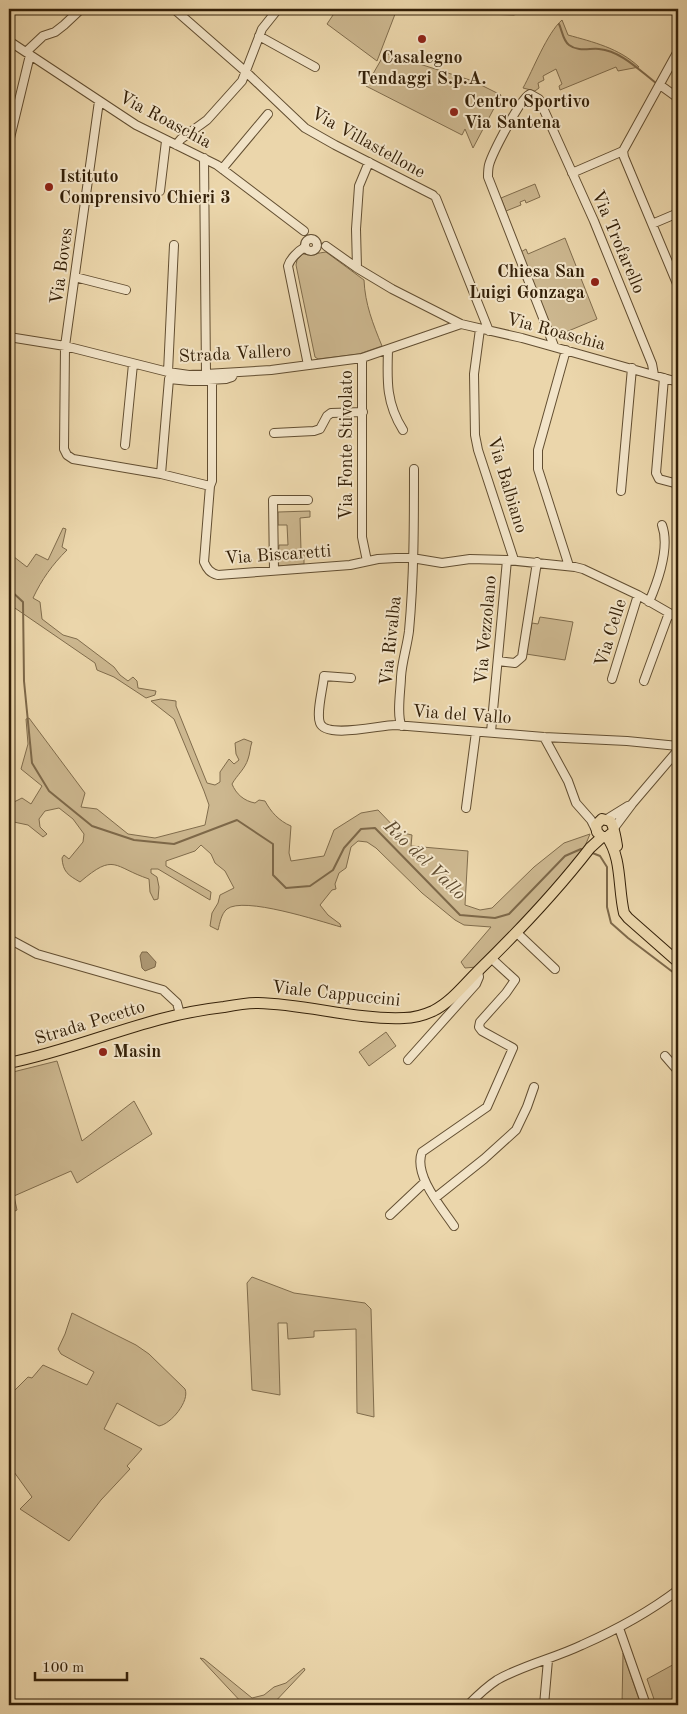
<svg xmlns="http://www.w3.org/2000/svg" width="687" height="1714" viewBox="0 0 687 1714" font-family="'Old Standard TT',serif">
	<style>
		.green { fill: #ccb78f; stroke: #806c4c }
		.water { fill: #ad9874; stroke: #7d6849 }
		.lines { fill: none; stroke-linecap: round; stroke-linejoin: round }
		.stream { stroke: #7d6849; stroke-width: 2 }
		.minor-casing { stroke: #624e31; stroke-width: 10 }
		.major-casing { stroke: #342008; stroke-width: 12 }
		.minor { stroke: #f2e4c8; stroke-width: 8 }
		.major { stroke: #ebd6ab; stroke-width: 10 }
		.poi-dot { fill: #8f2418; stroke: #f2e4c8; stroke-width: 2 }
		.labels { text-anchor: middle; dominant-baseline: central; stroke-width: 4; stroke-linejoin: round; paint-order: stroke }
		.poi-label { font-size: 18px; font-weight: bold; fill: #342008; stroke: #f2e4c8; text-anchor: start }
		.street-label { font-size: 18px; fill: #342008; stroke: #f2e4c8 }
		.water-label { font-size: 19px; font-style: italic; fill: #5e4a2e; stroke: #f2e4c8 }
	</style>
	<rect width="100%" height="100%" fill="#ebd6ab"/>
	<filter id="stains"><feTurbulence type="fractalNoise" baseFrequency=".004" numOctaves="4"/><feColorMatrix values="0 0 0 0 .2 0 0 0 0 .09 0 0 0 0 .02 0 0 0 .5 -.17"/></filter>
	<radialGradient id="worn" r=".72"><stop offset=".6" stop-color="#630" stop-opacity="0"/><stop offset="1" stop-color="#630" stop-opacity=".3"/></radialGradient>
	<path class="green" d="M337,9H397L377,61L327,24Z
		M473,9H526L514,15L486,14Z
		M562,20L568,35C593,42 619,48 639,67L618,71L616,67L560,90L559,86L562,84L556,69L543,76L544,80L538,83L539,88L535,91L523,88C533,70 547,33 562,20Z
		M385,53L473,81L501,95L473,148L465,129L462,135L366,86Z
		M535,184L540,197L526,203L525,200L520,202L521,205L506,211L501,198Z
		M565,238L597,319L554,337L519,253L526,249L528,254Z
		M326,252L364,280C365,304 373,324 382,346L359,354L318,359L315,357L296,265L297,260L303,254C312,255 318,253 326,252Z
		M310,511V517L300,518L301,550L304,555V564L278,566L279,545H288L287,525H278V512Z
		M63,528L66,529L62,547L67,550C52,565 42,579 33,598L40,602L42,619L63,635L77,639L114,667L120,675L128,681L133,677L137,681L138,688L156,691L155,695L146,698L114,677L97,670L95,663L9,604V553L27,567L36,554L48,560Z
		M540,617L573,622L565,660L526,654L532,623L538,624Z
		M161,699L176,701V706L207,783L215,785L220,782V772L229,759L234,764L239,760L236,754L235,743L244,739L252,742C250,747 250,754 248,759C245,769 237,775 232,784C236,794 244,801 255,803L259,800L265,801C271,812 279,821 291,826L289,853L291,861L324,856L334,830L361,813L378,810L399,832L412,835L411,846L468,851L465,905L480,910L492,908L534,867L564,843L590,834L583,851L562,874L561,879L477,967L465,968L461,962L491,927L464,925L455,920L422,893L376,848L367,842L358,841L351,847L346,868L339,873L335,884L336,889L332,890L320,905L328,915L340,924L341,927C319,921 244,896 227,909C221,914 220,923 218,930L210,926L212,913L218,903L220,895L234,888L225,871L215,863L211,854L201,845L195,851L166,861V866L211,892L210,900L158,869H151V873L157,877L159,887L158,899L154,900L150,892L149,879C113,867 115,852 80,882C68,875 63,872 62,858L64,855L69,859L83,842L84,834L73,819L59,808L45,811L39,819L40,827L47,834L43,837L28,825L9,821V799L14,802L22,798L31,804L42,786L21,769L28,744L26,719L29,718L85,793L81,807L97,809L128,834L155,838L205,825L209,805L204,791L174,719L151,701Z
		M386,1032L396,1046L369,1066L359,1052Z
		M57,1061L82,1141L134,1101L152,1134L77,1183L71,1171L14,1196L17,1210L9,1214V1073Z
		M252,1277L294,1293L365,1303L371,1309L374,1417L357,1413L356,1329L314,1331V1337L288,1339L287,1323H278L280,1395L252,1390L247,1283Z
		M72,1313L136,1345L149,1354L185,1389C190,1401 171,1424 159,1426L117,1403L104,1429L142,1449L127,1466L130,1469L101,1500L69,1541L20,1509L32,1497L9,1465V1396L28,1377L32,1378L43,1365L87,1385L94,1372L61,1354L58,1349L65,1334Z
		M623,1653L641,1705H622Z
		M200,1658L204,1659L252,1698L264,1695L274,1687L286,1683L304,1668L305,1670L272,1705H244Z
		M678,1662V1705H656L647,1679Z"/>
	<path class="water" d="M142,952H147L156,962L155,967L145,971L142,968L140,956Z"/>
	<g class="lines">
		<path class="stream" d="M559,24C562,30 563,41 569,45C578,52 590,48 599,49C621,51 639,70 656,83
			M9,589L23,602L24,681L32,763L49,791L92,826L134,840L174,844L237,820L273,844V875L286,888L310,886L333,870L344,848L361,829L375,828L460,915L495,918L509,914L565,856L581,849L583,850
			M590,852L600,856L607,867V907L611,923L628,938L678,976"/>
		<g class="minor-casing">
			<path id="minor" d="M174,9L246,72L305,128L335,145L433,195
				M668,9L678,12
				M259,36L315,67
				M9,41L136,125L217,165L304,231
				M26,52L43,36L55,32L64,25L81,9
				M660,85L678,98
				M99,101L65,346L64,449L67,455L73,459L161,474L210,486L204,562C207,569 210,573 218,575L350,565L378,559L396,558H412L442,563L470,559L507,560L575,567L583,569L638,595L678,618
				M9,142L30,55
				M176,145L181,139L207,120L242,81L262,29L278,9
				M623,151L624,157L678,286
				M623,151L678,51
				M204,158L206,374
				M222,169L268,114
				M572,173L623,151
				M160,191L166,141
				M436,198L489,331
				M652,224L678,213
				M305 245a6 6 0 1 1 12 0a6 6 0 1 1-12 0Z
				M326,246L357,268L392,289L461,324L522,338L678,382
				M305,247C298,251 290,259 288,266L308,365
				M357,268L356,229L359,186L369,162
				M75,277L126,290
				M480,329L474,374L475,435L478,450L514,560
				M9,337L65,346L168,372L189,375L271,370L362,358L461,324
				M554,346L488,177C488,173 488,169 489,165C492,154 521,97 530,94L539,99L594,221L652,364L654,375
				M388,350C387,381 386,403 403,430
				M566,350L538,450V469L569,566
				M362,358V537L367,561
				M168,372L174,245
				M664,378L656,473L659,479L678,484
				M274,433L314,431L320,429L327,416L331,413L363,412
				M125,445L133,364
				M161,474L169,379L190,381L226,379L232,377L234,373
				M210,486L212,481V380
				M621,491L632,368
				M274,570L273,500H308
				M649,602C658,581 670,547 662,525
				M498,661L515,663L522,657L537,562
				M351,678L324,676C323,688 316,713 320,723C326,739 380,725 395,725L544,737L627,741L678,746
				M612,679L638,595
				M644,681L669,613
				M402,726C396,717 401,688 401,677C402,661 407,647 409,631C414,577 414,523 414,469
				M491,732L507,560
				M544,737L568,781L576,803L591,820L596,830
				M466,808L476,732
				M607,819L628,806
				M614,828L632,804L678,750
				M517,933L555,969
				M9,939L37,954L163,990L177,1003L180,1014
				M665,1056L678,1071
				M408,1060L476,984L479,977L478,971
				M435,1198L484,1159L516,1130L527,1107L534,1087
				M390,1215L425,1182
				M454,1226C442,1208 413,1175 422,1152L487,1107L513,1048L482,1031L479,1027L480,1022L506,993L515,980L491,958
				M619,1628L646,1705
				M468,1705C477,1696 486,1687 497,1680C523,1665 555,1658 582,1645C616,1630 649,1612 678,1590
				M544,1705L548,1660"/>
		</g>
		<g class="major-casing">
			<path id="major" d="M613,832L607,837H602L597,832L596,825L602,819L610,821C614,825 616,840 617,846
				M607,837C622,858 618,888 624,913L628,918L678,962
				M9,1063C83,1048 148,1015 224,1007C235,1005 247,1003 258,1003C307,1004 355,1020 404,1018C414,1018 424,1015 433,1011C451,1002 464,985 478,971C518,932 556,892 590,848L602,837"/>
		</g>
		<use href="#minor" class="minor"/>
		<use href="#major" class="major"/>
	</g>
	<g class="poi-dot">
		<circle cx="422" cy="39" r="5"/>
		<circle cx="454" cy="112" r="5"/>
		<circle cx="49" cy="187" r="5"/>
		<circle cx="595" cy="282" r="5"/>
		<circle cx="103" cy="1052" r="5"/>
	</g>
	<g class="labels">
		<g class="poi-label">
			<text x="422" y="58" text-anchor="middle">Casalegno<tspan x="422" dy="21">Tendaggi S.p.A.</tspan></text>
			<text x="464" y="102">Centro Sportivo<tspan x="464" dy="21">Via Santena</tspan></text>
			<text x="59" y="177">Istituto<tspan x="59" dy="21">Comprensivo Chieri 3</tspan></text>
			<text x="585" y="272" text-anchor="end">Chiesa San<tspan x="585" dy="21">Luigi Gonzaga</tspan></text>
			<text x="113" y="1052">Masin</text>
		</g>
		<g class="street-label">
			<text transform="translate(165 120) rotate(28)">Via Roaschia</text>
			<text transform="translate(368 143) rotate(29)">Via Villastellone</text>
			<text transform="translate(618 242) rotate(67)">Via Trofarello</text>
			<text transform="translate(62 266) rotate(-82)">Via Boves</text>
			<text transform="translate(556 332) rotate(15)">Via Roaschia</text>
			<text transform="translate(235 354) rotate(-3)">Strada Vallero</text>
			<text transform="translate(347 445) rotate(-90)">Via Fonte Stivolato</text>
			<text transform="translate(507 485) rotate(73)">Via Balbiano</text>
			<text transform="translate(278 555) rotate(-4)">Via Biscaretti</text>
			<text transform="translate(486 630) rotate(-85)">Via Vezzolano</text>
			<text transform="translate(611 633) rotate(-73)">Via Celle</text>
			<text transform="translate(391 641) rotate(-84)">Via Rivalba</text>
			<text transform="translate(462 715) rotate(4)">Via del Vallo</text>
			<text transform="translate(336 994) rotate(6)">Viale Cappuccini</text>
			<text transform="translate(90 1023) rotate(-17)">Strada Pecetto</text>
		</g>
		<g class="water-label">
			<text transform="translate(424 861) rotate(44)">Rio del Vallo</text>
		</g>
	</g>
	<rect width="687" height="1714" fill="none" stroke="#ebd6ab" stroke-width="30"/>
	<rect x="10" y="10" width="667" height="1694" fill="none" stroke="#342008" stroke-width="2.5"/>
	<rect x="15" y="15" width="657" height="1684" fill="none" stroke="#342008"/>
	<path d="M35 1672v8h92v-8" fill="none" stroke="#342008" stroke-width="2.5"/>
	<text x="42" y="1672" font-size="15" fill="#342008" stroke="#f2e4c8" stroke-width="4" paint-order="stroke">100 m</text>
	<rect width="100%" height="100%" filter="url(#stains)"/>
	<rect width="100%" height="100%" fill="url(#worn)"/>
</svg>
